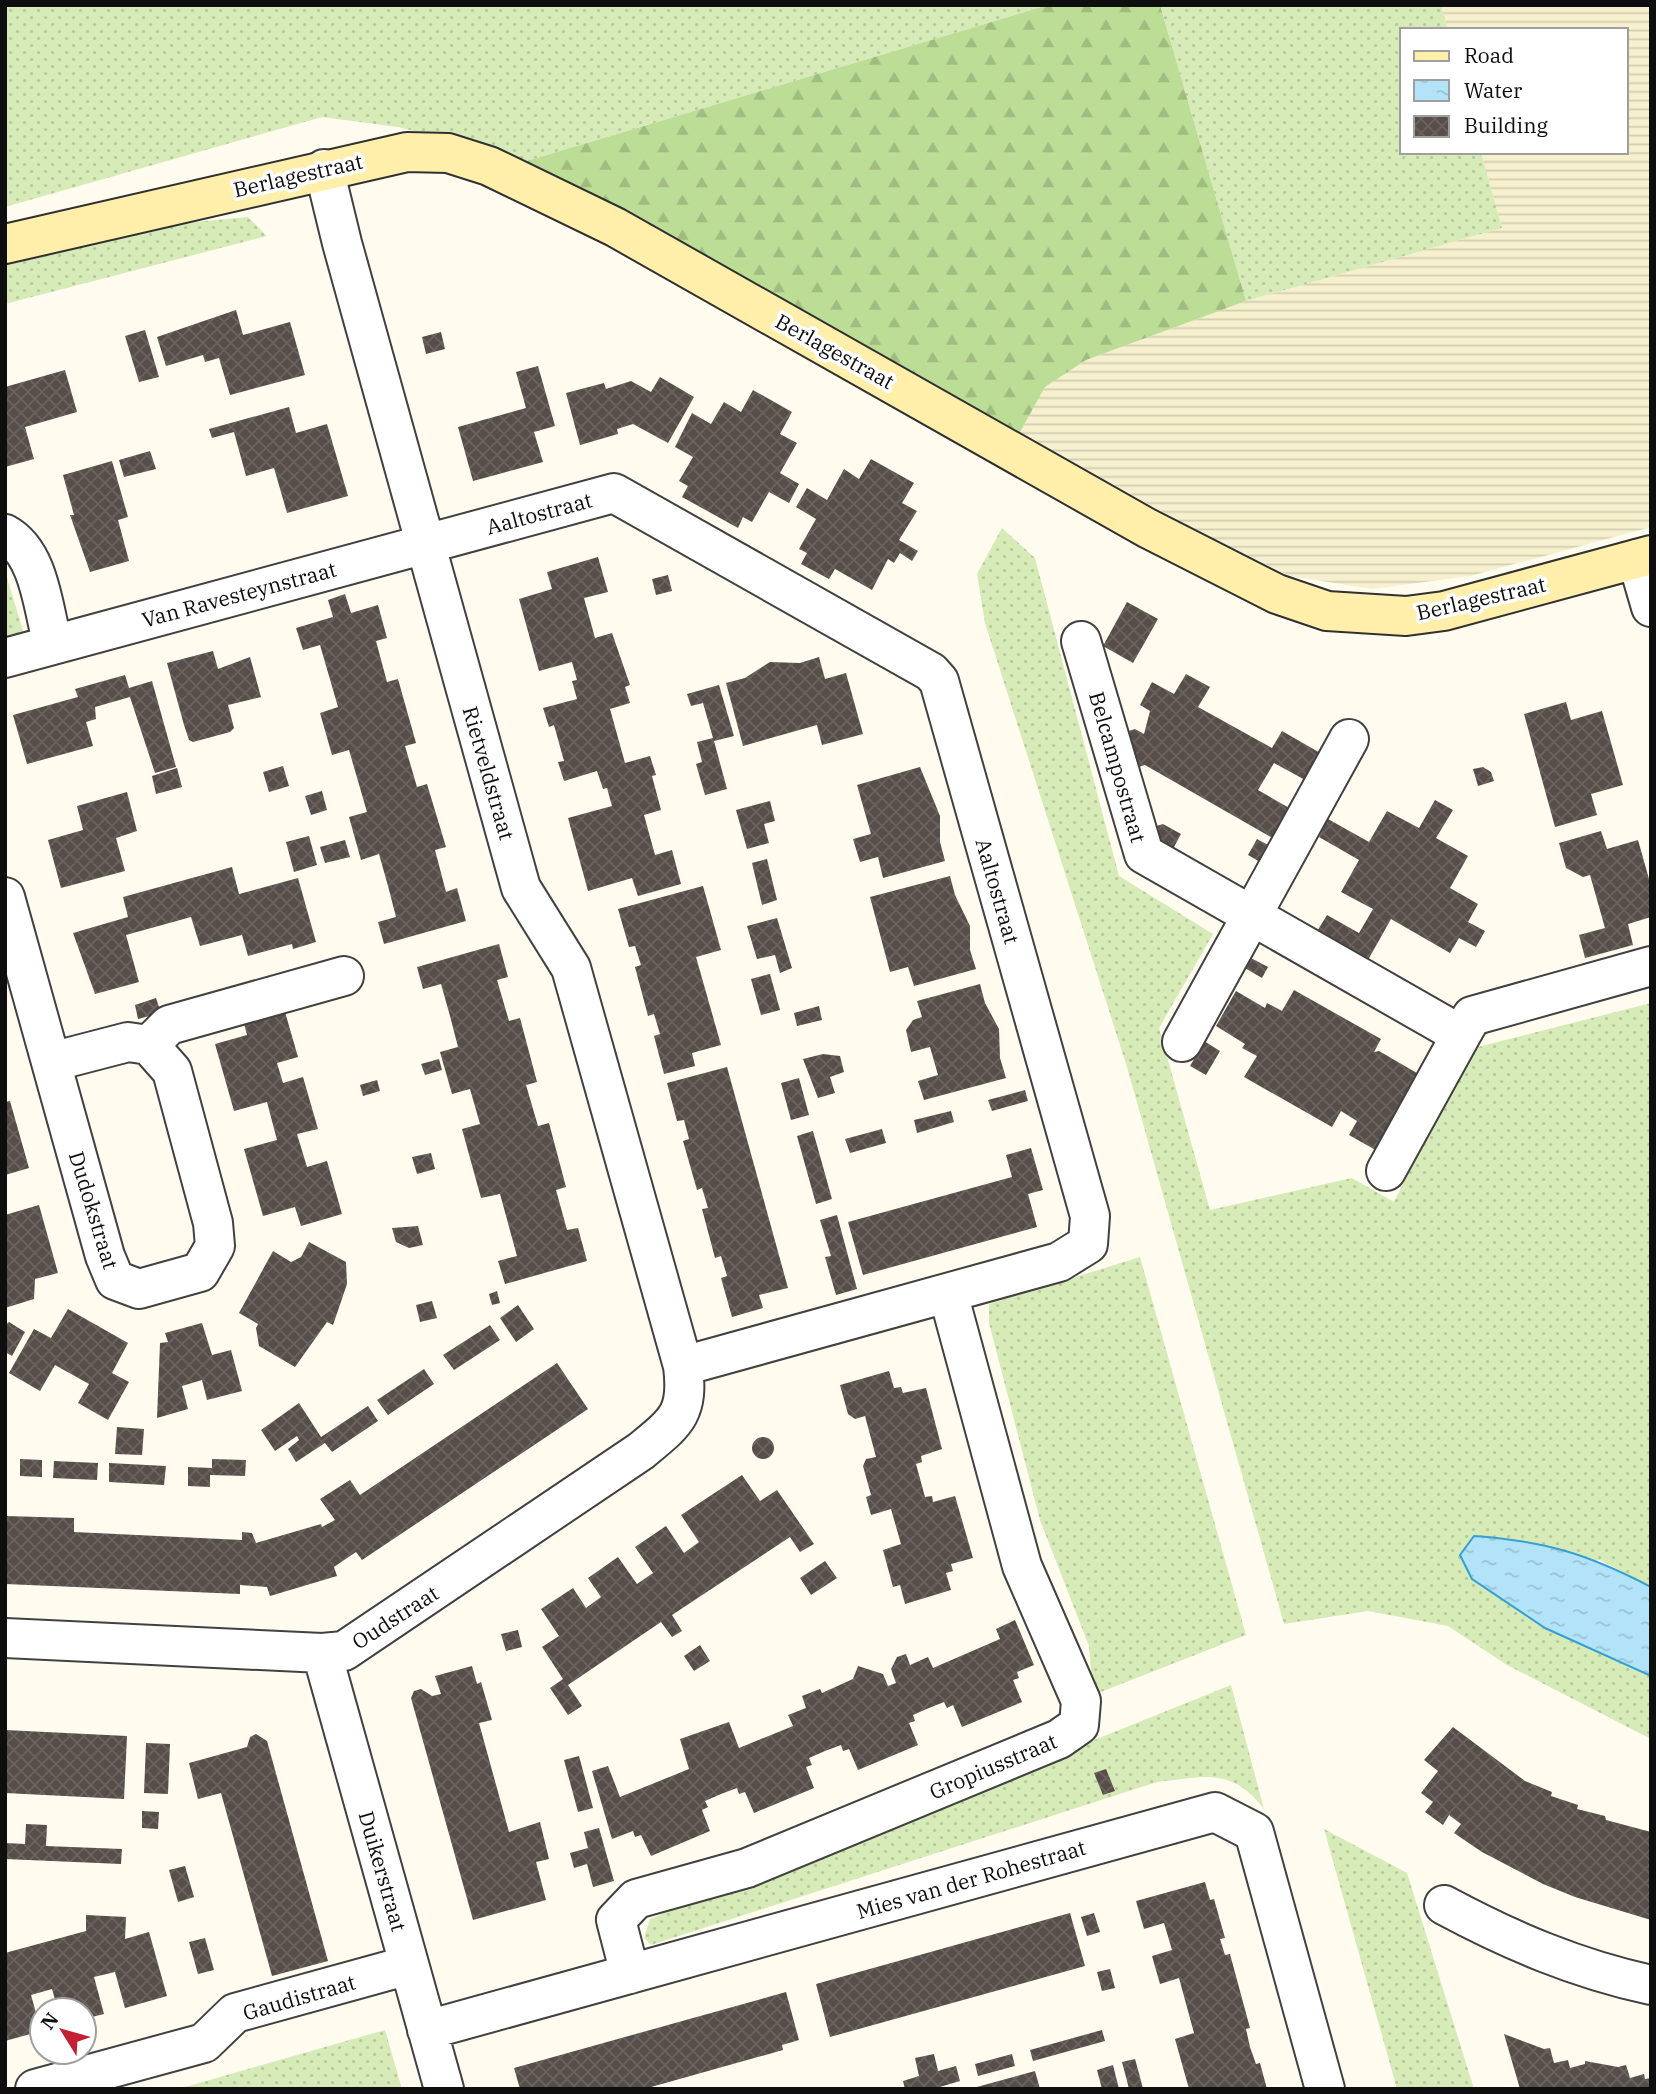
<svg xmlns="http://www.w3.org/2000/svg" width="1656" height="2094" viewBox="0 0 1656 2094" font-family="'IBM Plex Serif',serif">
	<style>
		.farmland { fill: url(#farmland-rules) }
		.grass { fill: url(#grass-dots) }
		.forest { fill: url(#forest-firs) }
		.water { fill: url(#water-ripples); stroke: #36a0d2; stroke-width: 2 }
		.building { fill: url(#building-cross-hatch) }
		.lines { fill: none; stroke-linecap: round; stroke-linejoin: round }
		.street-casing { stroke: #414141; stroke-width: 42 }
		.secondary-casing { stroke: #303030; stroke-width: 42 }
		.street { stroke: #fff; stroke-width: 38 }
		.secondary { stroke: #ffefaa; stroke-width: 38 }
		.labels { text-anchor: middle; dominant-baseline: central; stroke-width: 7; stroke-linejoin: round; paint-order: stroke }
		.street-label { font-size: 21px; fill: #0e0e0e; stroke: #fff }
	</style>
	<defs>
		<pattern id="farmland-rules" width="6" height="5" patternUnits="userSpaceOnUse" patternTransform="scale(1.75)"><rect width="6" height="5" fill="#f6f0ce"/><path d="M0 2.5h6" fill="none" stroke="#d2cdb0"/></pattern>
		<pattern id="grass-dots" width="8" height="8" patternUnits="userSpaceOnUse" patternTransform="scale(1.75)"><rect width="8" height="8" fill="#d6ebb7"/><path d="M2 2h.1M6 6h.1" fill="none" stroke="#b6c89c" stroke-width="1.8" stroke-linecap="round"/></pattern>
		<pattern id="forest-firs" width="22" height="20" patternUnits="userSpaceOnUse" patternTransform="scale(1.75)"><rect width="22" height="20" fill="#bbdd96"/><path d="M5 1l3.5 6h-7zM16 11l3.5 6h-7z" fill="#a0bc80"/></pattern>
		<pattern id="water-ripples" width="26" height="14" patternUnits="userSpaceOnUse" patternTransform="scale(1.75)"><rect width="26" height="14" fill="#b2e3f8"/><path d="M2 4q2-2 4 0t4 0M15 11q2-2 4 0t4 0" fill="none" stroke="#98c2d3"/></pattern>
		<pattern id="building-cross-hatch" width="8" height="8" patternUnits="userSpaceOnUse" patternTransform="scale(1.75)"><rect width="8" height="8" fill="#574e4a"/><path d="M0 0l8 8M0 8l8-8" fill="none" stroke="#6a6360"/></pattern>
	</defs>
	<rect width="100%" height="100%" fill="#fffbef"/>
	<path class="farmland" d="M1441,5H1651V527L1470,576L1372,589L1290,576L1189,527L1020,432L1045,387L1086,360L1246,301L1502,228L1481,152H1626V30H1448Z"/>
	<path class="grass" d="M5,5H1048L520,163L493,151L398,127L322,117L5,207Z
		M1160,5H1441L1448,30H1402V152H1481L1502,228L1246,301Z
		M248,217L267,236L5,304V264L183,223Z
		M1002,528L1035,558L1119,876L1213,934L1159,1028L1210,1210L1352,1178L1394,1202L1470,1049L1651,1003V1587L1600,1560L1472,1579L1545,1628L1651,1676V1739L1507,1665L1448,1626L1368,1611L1284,1624L1127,1067L985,623L977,574Z
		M5,571L24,634L5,639Z
		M1140,1257L1246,1635L1093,1695L1089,1646L1040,1520L989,1323V1304Z
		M1231,1685L1264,1809C1231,1766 1204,1777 1157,1782L651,1945L644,1938L650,1919Z
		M1324,1829L1407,1873L1474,2089H1397Z
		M385,2030L402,2089H178Z"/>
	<path class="forest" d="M1048,5H1160L1246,301L1086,360L1045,387L1020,432L520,163Z"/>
	<path class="water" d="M1474,1536C1545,1541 1588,1554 1651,1587V1676L1545,1628L1472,1579L1460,1555Z"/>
	<path class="building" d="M236,310L243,335L290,322L305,375L230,395L219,358L205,362L203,355L166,366L157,337Z
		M145,330L159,377L139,382L125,336Z
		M441,332L445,349L426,354L422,337Z
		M538,366L555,426L534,432L543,462L473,481L458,427L526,408L516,372Z
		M65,370L77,412L25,427L34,459L5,467V387Z
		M660,377L694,397L668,443L633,424L617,429L618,434L580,445L566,393L604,383L606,389L631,381L651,392Z
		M753,390L792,412L780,434L797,443L780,473L799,484L789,503L769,492L752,522L743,517L738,528L682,497L688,486L679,481L693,457L675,447L692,413L711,424L724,402L741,412Z
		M289,407L296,433L327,424L348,496L287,513L274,468L246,476L234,432L212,438L209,429Z
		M150,451L156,469L124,477L119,460Z
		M871,459L914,483L902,503L917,511L899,540L918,551L912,561L900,553L894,563L888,559L872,590L835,569L829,579L801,564L807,553L799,549L816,519L796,507L807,488L827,500L844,469L859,479Z
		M112,461L128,517L118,520L129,561L90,572L70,515H74L63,475Z
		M598,557L608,592L584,598L595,638L612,633L630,685L625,687L630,703L610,709L625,763L650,756L656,775L652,776L661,810L644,815L655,855L672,850L681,884L638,896L632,878L588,891L568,818L612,806L607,788L603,789L597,771L564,781L558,762L564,761L554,725L549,727L543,708L577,699L572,681L577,680L572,662L539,671L519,599L552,589L547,572Z
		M668,575L672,591L656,595L652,579Z
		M345,594L351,613L378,605L387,638L376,641L387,682L398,679L416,743L405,746L417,787L427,784L446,847L435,850L446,892L457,888L466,921L384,944L378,922L396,917L388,886L379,854L361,860L349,817L367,812L349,750L332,755L320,713L338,707L320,645L303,650L296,628L333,617L328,600Z
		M1127,602L1158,619L1133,663L1103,646Z
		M213,651L218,669L250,657L261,697L228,705L234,728L230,732L193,742L189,740L184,725L167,663Z
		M819,657L825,679L846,673L863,734L822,745L817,725L743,746L726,683L745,678L770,662L800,663Z
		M1186,674L1210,687L1198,707L1272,748L1282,731L1322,754L1307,781L1274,763L1258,790L1291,809L1274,839L1145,765L1132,769L1122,733L1135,729L1144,734L1150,711L1140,705L1152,682L1174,694Z
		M125,675L129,688L152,681L176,767L155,773L130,697L95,707L96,719L86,722L93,746L27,764L13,715L78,697L75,689Z
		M719,685L734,736L714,741L727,789L705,795L696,764L702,762L697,742L713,738L703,703L691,706L687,694Z
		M1566,702L1571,720L1602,711L1623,785L1591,794L1597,815L1555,827L1524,714Z
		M283,766L289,786L269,792L263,772Z
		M920,767L940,816V842L945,861L883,878L878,857L860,862L853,839L871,834L857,785Z
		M1483,767L1491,772L1494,781L1478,786L1473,769Z
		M177,768L182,787L156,794L152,776Z
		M322,791L327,810L311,815L305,796Z
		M127,792L137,831L116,838L125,871L61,888L48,840L83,830L77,806Z
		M1435,800L1453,810L1436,838L1468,856L1450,888L1478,904L1468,922L1485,931L1476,947L1459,938L1450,953L1391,919L1368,960L1316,933L1327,915L1359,933L1373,909L1341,892L1359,860L1319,837L1328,819L1369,842L1387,811L1419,828Z
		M770,801L775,821L764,824L769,843L747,849L736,810Z
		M1163,824L1181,834L1173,849L1153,837L1150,828Z
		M1601,831L1607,849L1638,840L1651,886V917L1628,924L1633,945L1585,958L1579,935L1605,928L1590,875L1583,877L1566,868L1559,843Z
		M309,836L317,865L294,872L286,842Z
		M1257,839L1270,846L1260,862L1248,855Z
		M345,840L350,857L325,863L320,847Z
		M767,859L777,900L762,905L752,863Z
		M232,867L239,894L298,878L316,942L293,949L292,944L248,956L242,935L200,946L191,917L126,935L139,982L95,994L73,933L128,917L123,897Z
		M950,876L955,895L970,926V950L976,969L914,986L908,967L890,972L870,897Z
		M703,886L721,950L696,957L721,1045L692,1053L695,1066L664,1074L654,1036L660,1034L654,1014L648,1016L635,967L641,965L635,946L629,947L618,909Z
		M777,918L792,968L780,973L775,955L757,959L747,926Z
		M499,944L508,977L497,980L509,1021L520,1018L537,1082L526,1085L538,1126L549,1123L566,1187L556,1190L567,1230L578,1228L587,1261L505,1284L498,1261L517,1256L500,1194L481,1198L462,1129L480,1124L470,1089L452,1094L440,1052L458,1047L450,1016L441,984L423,989L417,967Z
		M1251,958L1268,967L1262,978L1243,967Z
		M770,974L780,1010L761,1015L751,979Z
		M980,984L985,1003L999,1029L1000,1058L1006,1078L924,1100L918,1081L938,1075L930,1047L911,1052L906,1030L913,1020L922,1017L917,1001Z
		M1294,990L1381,1039L1374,1052L1379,1051L1422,1076L1379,1152L1349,1135L1357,1121L1341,1111L1332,1127L1244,1077L1257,1056L1242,1048L1245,1044L1216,1026L1236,991L1265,1008L1267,1003L1282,1011Z
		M156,998L161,1013L138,1019L135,1005Z
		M283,1005L298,1057L277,1063L283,1083L303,1077L318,1129L297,1134L307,1167L327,1161L342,1214L301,1226L295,1207L263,1216L244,1149L277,1140L267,1102L234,1111L215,1044L247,1035L242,1016Z
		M819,1006L822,1020L797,1026L794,1013Z
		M1204,1041L1220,1051L1206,1075L1190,1066Z
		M823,1054L840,1056L844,1072L830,1077L835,1093L818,1098L803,1059Z
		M439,1059L442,1070L425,1075L421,1064Z
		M727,1067L788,1288L759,1295L763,1308L732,1317L721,1278L727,1276L721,1256L715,1258L702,1209L708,1208L702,1188L697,1190L683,1141L689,1139L684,1120L677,1121L667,1083Z
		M799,1078L809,1115L791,1120L781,1083Z
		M377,1080L380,1091L363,1096L360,1085Z
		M1025,1090L1028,1101L992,1111L988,1100Z
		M10,1101L29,1168L5,1175V1102Z
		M951,1111L954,1122L917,1133L914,1120Z
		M882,1129L886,1143L850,1153L845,1139Z
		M813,1131L832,1199L816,1204L797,1136Z
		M1031,1148L1043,1190L1028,1194L1037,1227L863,1275L848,1222L1012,1177L1006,1155Z
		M431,1153L435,1169L417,1174L412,1157Z
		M39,1205L58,1273L35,1279L34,1299L5,1308V1215Z
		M837,1215L857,1289L836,1295L825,1257L831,1256L820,1220Z
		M418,1226L423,1245L409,1248L396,1242L392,1228Z
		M309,1242L346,1262L347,1284L333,1325L327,1322L295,1367L259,1346L256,1328L258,1324L239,1313L273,1251L291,1262L301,1257Z
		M497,1291L500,1303L492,1305L489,1294Z
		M432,1301L437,1318L420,1322L416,1305Z
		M518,1305L534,1329L516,1342L500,1318Z
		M68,1309L128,1343L112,1373L129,1382L108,1420L78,1403L89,1384L55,1365L40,1391L9,1373L34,1329L51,1338Z
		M9,1322L25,1332L12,1356L5,1352V1325Z
		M202,1323L212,1355L231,1350L242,1391L207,1400L202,1380L182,1386L188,1409L157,1418L160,1343L168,1342L165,1333Z
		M490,1325L500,1340L454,1370L443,1355Z
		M557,1363L588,1409L362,1560L356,1552L334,1567L337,1576L270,1596L267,1587L240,1585V1594L5,1584L6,1516L74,1518V1532L242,1540V1532L252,1533L256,1543L321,1524L322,1527L335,1520L320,1499L350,1480L360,1495Z
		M424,1369L434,1384L388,1415L377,1400Z
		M889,1371L894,1388L901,1387L903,1393L926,1388L942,1449L921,1456L922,1462L916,1464L925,1497L932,1496L933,1502L955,1496L973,1558L951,1564L953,1571L946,1573L951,1590L905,1604L900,1585L893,1587L883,1550L901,1544L891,1509L871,1515L866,1497L871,1495L863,1466L866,1459L876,1457L865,1416L855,1419L848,1414L840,1385Z
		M299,1403L321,1437L368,1406L378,1421L332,1452L325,1443L296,1462L288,1449L299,1440L297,1436L275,1451L261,1430Z
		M117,1427L144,1429L142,1455L115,1454Z
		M752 1448a11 11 0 1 1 22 0a11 11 0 1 1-22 0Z
		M20,1459L42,1460V1477L20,1476Z
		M212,1459L246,1460L245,1476L210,1475V1487L188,1486V1467L212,1468Z
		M54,1461L98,1463L97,1480L53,1478Z
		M109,1463L166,1466L164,1485L109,1482Z
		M742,1475L760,1501L777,1490L814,1544L800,1552L790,1537L672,1615L682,1631L672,1637L661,1622L568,1685L582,1706L568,1715L550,1688L563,1679L542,1647L559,1636L541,1609L573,1588L586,1608L601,1597L588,1578L618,1557L637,1584L653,1573L635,1547L666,1526L684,1553L699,1542L681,1515Z
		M825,1561L837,1578L811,1595L800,1578Z
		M1015,1620L1034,1665L1017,1672L1019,1678L1013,1680L1022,1702L962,1727L953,1705L947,1708L944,1702L929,1708L913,1715L915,1721L909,1723L918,1745L858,1770L849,1749L843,1751L841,1745L825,1751L809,1758L812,1765L806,1767L814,1788L754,1813L745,1792L739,1794L737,1788L721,1794L705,1801L708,1807L702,1810L710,1831L651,1856L641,1835L635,1837L633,1831L612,1839L592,1771L608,1766L620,1797L689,1769L680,1739L729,1722L739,1748L793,1726L788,1715L806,1708L802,1696L820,1689L822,1693L853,1679L858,1666L883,1674L888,1686L896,1683L891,1669L897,1657L906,1654L910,1665L928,1657L933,1668L1000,1639L996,1629Z
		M518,1630L522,1647L506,1651L501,1634Z
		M700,1645L710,1661L694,1671L684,1656Z
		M472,1666L477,1684L481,1682L492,1720L479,1723L509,1832L540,1822L549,1859L536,1862L546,1900L473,1920L411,1698L414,1691L421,1689L432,1696L441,1694L435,1676Z
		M1453,1727L1525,1781L1552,1792L1551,1796L1578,1805L1577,1809L1605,1816L1606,1820L1651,1832V1920L1575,1897L1543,1884L1482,1852L1454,1833L1461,1824L1449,1815L1443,1825L1425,1812L1433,1802L1421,1793L1438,1771L1424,1760Z
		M5,1730L127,1736L124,1799L5,1793Z
		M256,1734L267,1741L328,1961L272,1976L221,1793L198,1799L189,1763L247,1747L250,1737Z
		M146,1743L170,1744L168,1794L144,1793Z
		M579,1756L593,1808L578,1812L564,1760Z
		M1106,1769L1115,1791L1103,1795L1094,1773Z
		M142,1811L159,1812L158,1829L142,1828Z
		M26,1824L47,1825L46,1846L122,1849L121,1864L5,1859V1843L25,1844Z
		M599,1828L614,1881L593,1887L587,1864L574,1868L570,1853L588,1848L584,1832Z
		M185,1866L194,1897L178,1902L169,1870Z
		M1205,1882L1210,1900L1214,1899L1225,1938L1220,1939L1225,1955L1230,1954L1250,2028L1246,2029L1250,2047L1256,2064L1260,2063L1267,2089H1189L1175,2039L1194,2033L1179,1978L1160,1984L1152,1956L1172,1950L1164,1923L1144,1929L1136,1901Z
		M1070,1913L1085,1966L830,2037L816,1984Z
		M1094,1913L1100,1932L1087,1936L1081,1917Z
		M86,1915L126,1917L125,1939L149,1932L167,1996L125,2008L115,1972L94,1977L104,2014L84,2019V2010H58L52,1989L31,1995L41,2031L5,2041V1953L86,1931Z
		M205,1938L214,1970L198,1974L189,1942Z
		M1110,1969L1115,1988L1102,1991L1097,1972Z
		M786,1992L799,2040L782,2045L783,2050L644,2089H520L514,2068Z
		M1102,2030L1105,2041L1033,2061L1030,2050Z
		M1504,2034L1544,2049L1550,2048L1554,2063L1568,2060L1570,2068L1585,2064V2061L1618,2067L1626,2065L1630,2078L1644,2074L1645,2079L1651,2078V2089H1520Z
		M934,2054L938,2071L956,2066L960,2081L933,2089H905L903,2081L919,2076L915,2058Z
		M1012,2054L1015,2066L978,2076L975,2064Z
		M1135,2059L1140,2077L1143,2089H1129L1127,2081L1122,2062Z
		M1113,2065L1119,2089H1102L1097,2070Z
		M1035,2071L1040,2089H973V2088Z"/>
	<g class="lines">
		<g class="street-casing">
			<path id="street" d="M5,534C40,553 43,609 53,645
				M1637,559L1651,607
				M1081,641L1144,854L1461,1035L1472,1016L1651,966
				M5,658L614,493L931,672L939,681L1090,1216L1088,1244L1059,1262L683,1366
				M5,897L105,1256L115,1280L139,1289L200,1272L215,1246L213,1223L172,1071L149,1045L128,1042L51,1062
				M1182,1042L1349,739
				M149,1045L169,1025L344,976
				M1386,1171L1461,1035
				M5,1638L322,1653L344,1651L641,1451C676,1422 689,1414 683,1366L571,968L521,888L342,243L324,169
				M322,1653L444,2089
				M1444,1905C1511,1941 1577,1969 1651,1985
				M630,1974L616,1920L636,1899L747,1868L1059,1739L1079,1725L1081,1701L1022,1566L948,1293
				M427,2030L1215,1812L1254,1832L1325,2089
				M35,2089L204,2043L235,2013L409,1965"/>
		</g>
		<g class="secondary-casing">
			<path id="secondary" d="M5,244L407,152L448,153L489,166L615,227L1147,528L1277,594L1327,611L1406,616L1444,611L1651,555"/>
		</g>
		<use href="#street" class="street"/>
		<use href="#secondary" class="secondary"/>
	</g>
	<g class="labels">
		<g class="street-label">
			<text transform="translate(298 175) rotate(-13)">Berlagestraat</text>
			<text transform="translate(835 351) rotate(29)">Berlagestraat</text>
			<text transform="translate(539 513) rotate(-15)">Aaltostraat</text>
			<text transform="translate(239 594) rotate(-15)">Van Ravesteynstraat</text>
			<text transform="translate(1481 598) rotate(-13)">Berlagestraat</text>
			<text transform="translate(1118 767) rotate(74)">Belcampostraat</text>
			<text transform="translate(489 773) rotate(74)">Rietveldstraat</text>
			<text transform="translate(998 891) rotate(74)">Aaltostraat</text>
			<text transform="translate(94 1210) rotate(73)">Dudokstraat</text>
			<text transform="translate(395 1617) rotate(-33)">Oudstraat</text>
			<text transform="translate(993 1766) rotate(-23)">Gropiusstraat</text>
			<text transform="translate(383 1871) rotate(74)">Duikerstraat</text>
			<text transform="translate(971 1879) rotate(-16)">Mies van der Rohestraat</text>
			<text transform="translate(299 1997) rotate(-16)">Gaudistraat</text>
		</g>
	</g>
	<rect width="1656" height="2094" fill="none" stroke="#0e0e0e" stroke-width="14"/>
	<rect x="1400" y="28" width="228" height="126" fill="#ffffff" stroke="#9f9f9f" stroke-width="2"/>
	<rect x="1414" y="51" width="35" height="10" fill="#ffefaa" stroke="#9f9f9f" stroke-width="2"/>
	<text x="1464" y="63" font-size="21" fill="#0e0e0e">Road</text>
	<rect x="1414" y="80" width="35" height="21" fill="url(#water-ripples)" stroke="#9f9f9f" stroke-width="2"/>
	<text x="1464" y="98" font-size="21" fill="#0e0e0e">Water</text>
	<rect x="1414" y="116" width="35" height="21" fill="url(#building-cross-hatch)" stroke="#9f9f9f" stroke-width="2"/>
	<text x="1464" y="133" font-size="21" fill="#0e0e0e">Building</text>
	<g transform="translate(63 2031) rotate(307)"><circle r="33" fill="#ffffff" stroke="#9f9f9f" stroke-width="2"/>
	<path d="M0-5L12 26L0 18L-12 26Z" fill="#c42034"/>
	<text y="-10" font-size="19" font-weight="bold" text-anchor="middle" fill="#0e0e0e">N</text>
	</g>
</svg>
